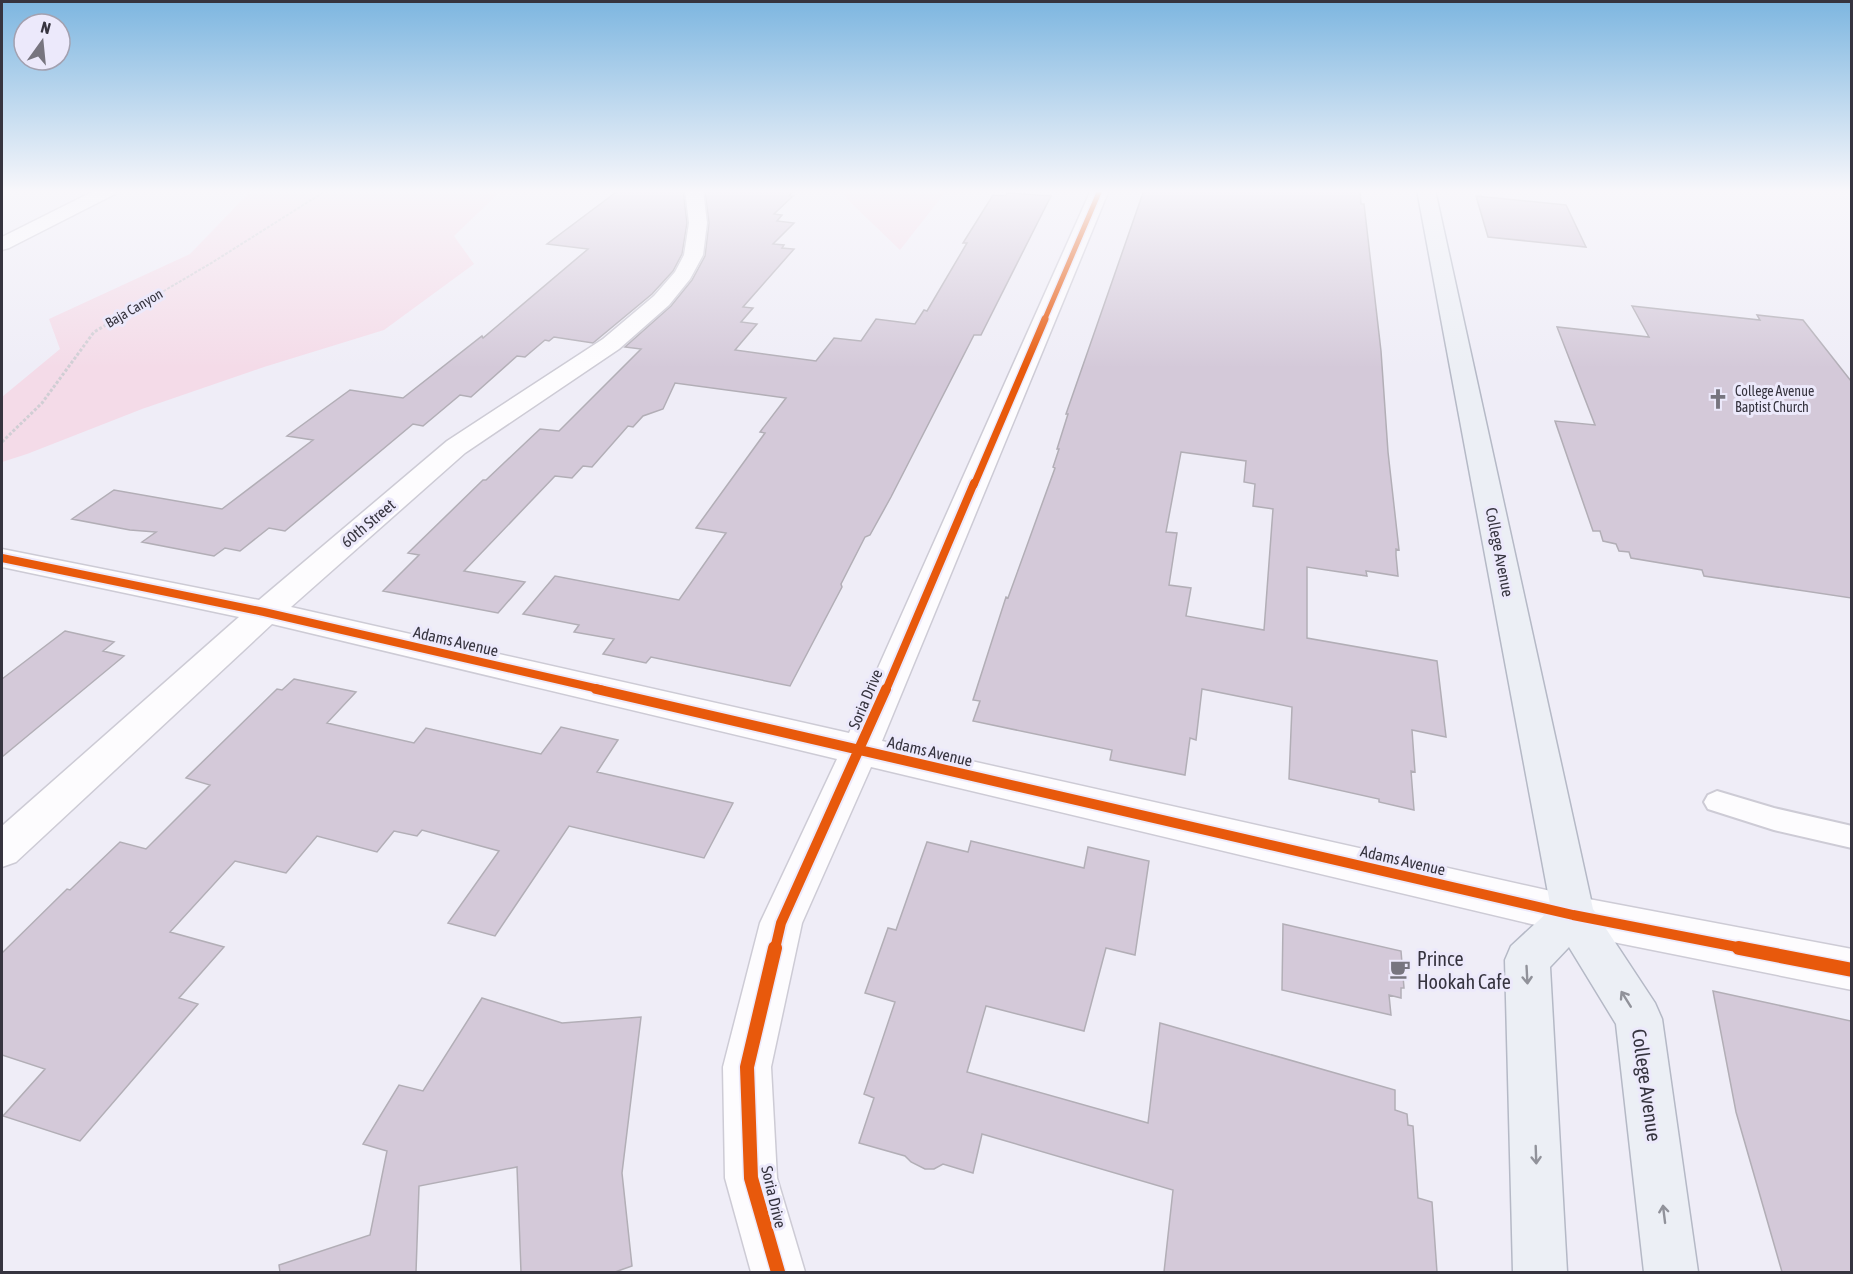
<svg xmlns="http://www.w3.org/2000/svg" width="1853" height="1274" viewBox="0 0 1853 1274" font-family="'Asap Condensed',sans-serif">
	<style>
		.green { fill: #f4dbe8 }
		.building { fill: #d4c9d9; stroke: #b2aeb6; stroke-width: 1.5; fill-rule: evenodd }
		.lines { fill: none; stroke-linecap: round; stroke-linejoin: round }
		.service-casing { stroke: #cdcbd5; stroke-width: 4 }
		.minor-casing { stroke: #cdcbd5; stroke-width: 3 }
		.primary-casing { stroke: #b5b9c6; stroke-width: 3 }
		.path-far1 { stroke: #d0ced4; stroke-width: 2; stroke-dasharray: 3 1.5; stroke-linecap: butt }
		.path { stroke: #d0ced4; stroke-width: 3; stroke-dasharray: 3 2; stroke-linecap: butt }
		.service { fill: #fdfcfe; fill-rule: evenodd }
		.minor { fill: #fdfcfe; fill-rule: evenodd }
		.primary { fill: #eceff5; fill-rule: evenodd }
		.cycleway-far4-casing { stroke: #ece9fb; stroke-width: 8 }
		.cycleway-far3-casing { stroke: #ece9fb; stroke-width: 10 }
		.cycleway-far2-casing { stroke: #ece9fb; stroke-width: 12 }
		.cycleway-far1-casing { stroke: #ece9fb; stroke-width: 14 }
		.cycleway-casing { stroke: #ece9fb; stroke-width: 17 }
		.cycleway-far4 { stroke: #e8590c; stroke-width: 5 }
		.cycleway-far3 { stroke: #e8590c; stroke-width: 7 }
		.cycleway-far2 { stroke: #e8590c; stroke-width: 8 }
		.cycleway-far1 { stroke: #e8590c; stroke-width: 10 }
		.cycleway { stroke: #e8590c; stroke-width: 14 }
		.oneway { stroke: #91929a }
		.labels { text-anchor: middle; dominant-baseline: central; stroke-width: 6; stroke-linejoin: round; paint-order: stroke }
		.far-street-label { font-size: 14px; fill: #36343f; stroke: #ece9fb }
		.far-poi-label { font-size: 14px; fill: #36343f; stroke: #ece9fb; text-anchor: start }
		.street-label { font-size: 16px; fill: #36343f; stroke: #ece9fb }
		.near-poi-label { font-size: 20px; fill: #36343f; stroke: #ece9fb; text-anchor: start }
		.near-street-label { font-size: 20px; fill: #36343f; stroke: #ece9fb }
	</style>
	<rect width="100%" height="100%" fill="#efedf7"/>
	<path class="green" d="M256,190H502L454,236L474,264L384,330L264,367L142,409L27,454L2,462V397L60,349L49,319L190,254L245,197Z
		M842,190H947L900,250L848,200Z"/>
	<path class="building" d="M619,190H683L687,223L682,254L673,271L652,294L593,343L554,337L549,341L545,340L525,357L517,356L471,397L460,395L423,426L413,424L285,531L269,528L240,551L225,548L214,556L142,542L156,532L130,530L72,519L114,490L222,509L313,440L287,436L350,390L403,398L482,336L483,338L588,249L547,244Z
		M705,190H795L789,196H793L774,214L782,215L777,221L794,223L773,244L784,245L782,248L794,249L743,307L753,308L741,322L757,324L735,350L816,361L834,338L861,341L876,319L915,324L924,310L927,311L967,243H963L993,195L1006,196L1007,193L1051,196L981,335H974L891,497L870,535L865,537L841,584L842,587L790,686L651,657L646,663L603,654L614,639L574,632L579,625L523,614L555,576L679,600L726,533L696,528L765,433L760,432L786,398L675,383L663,409L643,416L633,427L628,426L592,467L583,466L572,478L555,476L464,571L525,582L498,613L383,591L419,555L408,553L483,480H486L540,429L559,431L641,349L625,347L671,306L692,280L705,256L709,223Z
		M1144,190H1360L1361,204H1364L1381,351L1388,452L1399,550L1396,549V555L1398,576L1366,571L1367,576L1307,567V638L1437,661L1446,737L1412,730L1415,772L1411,771L1414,810L1379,802V799L1289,779L1292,707L1202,689L1196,740L1190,738L1185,775L1110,760L1112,750L973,721L980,701L973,700L1006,597L1008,598L1055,468L1053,467L1059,449H1057L1068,414H1066ZM1181,452L1246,461L1244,482L1255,484L1253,506L1273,509L1264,630L1186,616L1191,588L1169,585L1177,533L1166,532Z
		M1476,196L1566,205L1586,247L1488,237Z
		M1632,306L1760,320L1757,315L1803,320L1851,381V598L1704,576L1702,570L1631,558L1629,552L1619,551L1616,544L1603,541L1600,531H1593L1555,421L1595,425L1557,327L1649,337Z
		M65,631L114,642L103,651L124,656L2,757V679Z
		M294,679L356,692L327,723L414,743L426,728L541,754L561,727L618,740L597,772L733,803L704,858L569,826L495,936L448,923L499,851L422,830L417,836L394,831L377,852L317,836L286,873L235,861L170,932L224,947L179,998L198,1004L80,1141L3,1116L45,1069L2,1055V953L67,889L70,890L120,842L146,849L210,785L186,778L277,689L282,690Z
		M971,841L1084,868L1088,847L1149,861L1135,955L1106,948L1084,1031L986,1006L967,1072L1148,1123L1160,1023L1395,1090V1110L1407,1114L1408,1125L1413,1126L1418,1198L1432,1202L1437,1272H1164L1173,1190L982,1134L973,1173L943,1164L934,1169H925L911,1162L905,1156L859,1143L874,1098L864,1094L895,1002L865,993L888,928L896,930L927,842L968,852Z
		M1283,924L1401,951L1404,988H1401V998L1389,995L1391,1015L1282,990Z
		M1713,991L1851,1021V1272H1782L1736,1112Z
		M482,998L562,1023L641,1017L622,1173L632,1266L615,1272H521L517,1167L419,1186L416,1272H280L279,1265L370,1235L387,1151L363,1144L399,1085L423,1091Z"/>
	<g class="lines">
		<g class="service-casing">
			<path id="service" d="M1717,791L1774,808L1852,826V848L1774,830L1708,809L1704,802L1708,795Z"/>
		</g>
		<g class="minor-casing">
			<path id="minor" d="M96,190H118L115,194L9,248L2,250V237Z
				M685,190H703L707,223L703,255L690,279L669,305L619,349L465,453L291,607L849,733L1091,190H1109L882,741L1573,896L1852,949V990L1573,934L871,767L802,923L771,1067L777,1178L805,1272H751L725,1178L723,1067L760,923L837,759L272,624L16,862L2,867V826L239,617L2,567V549L259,600L447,441L603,339L654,296L675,272L684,255L689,223Z"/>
		</g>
		<g class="primary-casing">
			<path id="primary" d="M1417,190H1435L1593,909L1655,1003L1662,1019L1698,1272H1644L1616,1024L1569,947L1550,967L1567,1272H1513L1505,960L1511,946L1551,909Z"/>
		</g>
		<path class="path-far1" d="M113,321L213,262L327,190"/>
		<path class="path" d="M2,442L42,403L94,332L116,319"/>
		<use href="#service" class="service"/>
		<use href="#minor" class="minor"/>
		<use href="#primary" class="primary"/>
		<g class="cycleway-far4-casing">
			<path id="cycleway-far4" d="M1044,321L1100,190"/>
		</g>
		<g class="cycleway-far3-casing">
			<path id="cycleway-far3" d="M974,485L1045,319"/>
		</g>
		<g class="cycleway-far2-casing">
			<path id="cycleway-far2" d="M2,558L264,612L603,690
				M886,690L974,483"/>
		</g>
		<g class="cycleway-far1-casing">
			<path id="cycleway-far1" d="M596,689L1573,915L1747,949
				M775,949L781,923L886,689"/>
		</g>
		<g class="cycleway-casing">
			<path id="cycleway" d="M775,948L747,1067L751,1178L778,1272
				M1739,948L1852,970"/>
		</g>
		<use href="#cycleway-far4" class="cycleway-far4"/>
		<use href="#cycleway-far3" class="cycleway-far3"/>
		<use href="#cycleway-far2" class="cycleway-far2"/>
		<use href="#cycleway-far1" class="cycleway-far1"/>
		<use href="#cycleway" class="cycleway"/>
	</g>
	<defs><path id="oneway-shaft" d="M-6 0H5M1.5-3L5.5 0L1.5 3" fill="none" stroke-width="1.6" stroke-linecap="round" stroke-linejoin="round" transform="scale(1.5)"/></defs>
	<g class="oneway">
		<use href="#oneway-shaft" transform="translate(1527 975) rotate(87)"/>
		<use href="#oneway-shaft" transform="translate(1626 999) rotate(-122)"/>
		<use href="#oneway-shaft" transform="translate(1536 1155) rotate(88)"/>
		<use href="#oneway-shaft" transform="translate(1664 1214) rotate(-97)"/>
	</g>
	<linearGradient id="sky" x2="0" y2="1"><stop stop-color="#7db6e0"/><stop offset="0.52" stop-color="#f8f7fb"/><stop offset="1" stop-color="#f8f7fb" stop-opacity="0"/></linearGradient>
	<rect width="1853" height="368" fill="url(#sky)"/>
	<defs>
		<g id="church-bare" transform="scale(1.62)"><path d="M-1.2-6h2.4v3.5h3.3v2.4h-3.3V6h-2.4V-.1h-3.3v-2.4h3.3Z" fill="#77757f" stroke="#ece9fb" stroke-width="2.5" paint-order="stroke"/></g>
		<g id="cafe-bare" transform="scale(1.62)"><path d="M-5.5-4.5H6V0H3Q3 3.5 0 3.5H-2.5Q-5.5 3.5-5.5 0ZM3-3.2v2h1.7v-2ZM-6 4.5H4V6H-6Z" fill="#77757f" stroke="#ece9fb" stroke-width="2.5" paint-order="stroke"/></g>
	</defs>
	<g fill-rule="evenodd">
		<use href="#church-bare" x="1718" y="399"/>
		<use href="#cafe-bare" x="1400" y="969"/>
	</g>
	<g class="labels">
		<g class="far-street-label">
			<text transform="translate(134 308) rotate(-30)">Baja Canyon</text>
		</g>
		<g class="far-poi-label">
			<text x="1735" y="391">College Avenue<tspan x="1735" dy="16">Baptist Church</tspan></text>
		</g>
		<g class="street-label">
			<text transform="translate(368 523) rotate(-40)">60th Street</text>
			<text transform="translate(1500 552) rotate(79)">College Avenue</text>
			<text transform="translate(456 641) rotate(13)">Adams Avenue</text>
			<text transform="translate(865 699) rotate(-67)">Soria Drive</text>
			<text transform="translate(930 751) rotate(13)">Adams Avenue</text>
			<text transform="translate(1403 860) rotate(13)">Adams Avenue</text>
			<text transform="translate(774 1197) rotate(77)">Soria Drive</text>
		</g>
		<g class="near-poi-label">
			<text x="1417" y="958">Prince<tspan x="1417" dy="23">Hookah Cafe</tspan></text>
		</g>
		<g class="near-street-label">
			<text transform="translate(1647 1085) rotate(82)">College Avenue</text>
		</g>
	</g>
	<rect width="1853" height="1274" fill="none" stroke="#36343f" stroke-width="6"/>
	<g transform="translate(42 42) rotate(15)"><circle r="28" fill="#ece9fb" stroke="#a3a1b0" stroke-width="1.5"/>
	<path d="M0-4.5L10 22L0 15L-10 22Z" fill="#77757f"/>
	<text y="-9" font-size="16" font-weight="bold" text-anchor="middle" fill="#36343f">N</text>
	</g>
</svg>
